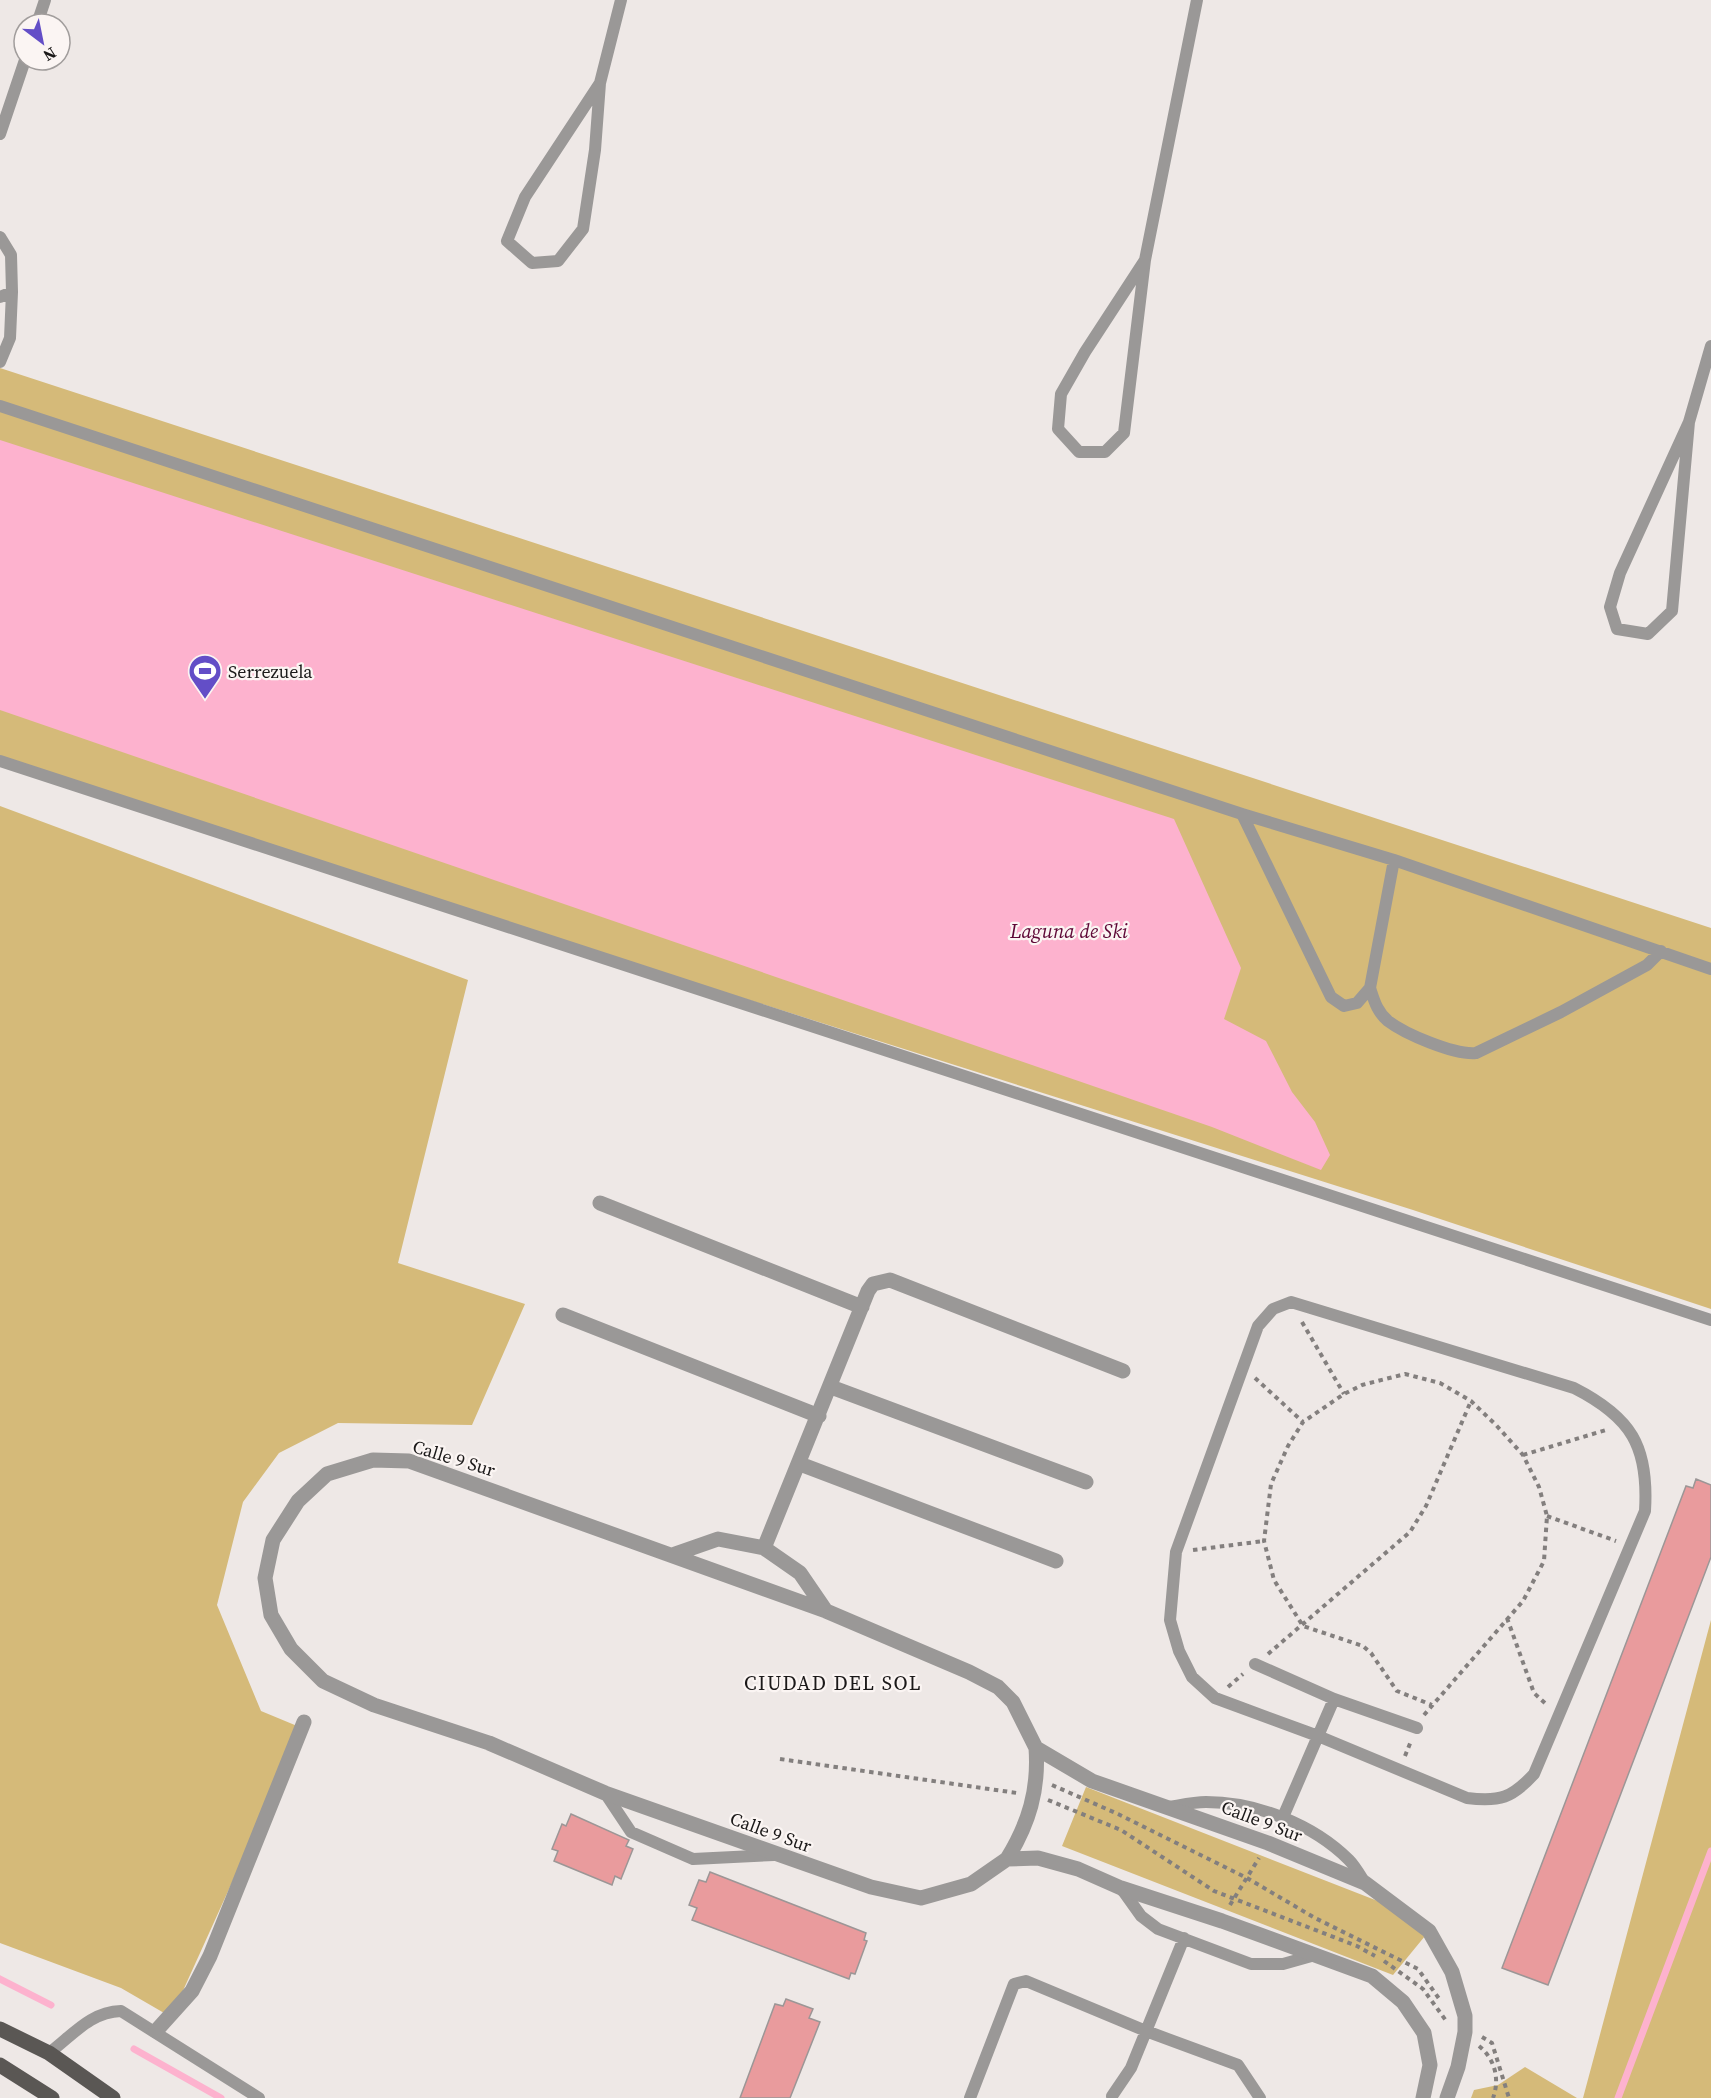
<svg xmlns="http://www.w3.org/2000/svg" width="1711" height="2098" viewBox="0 0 1711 2098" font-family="'Source Serif 4',serif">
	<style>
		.green { fill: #d5ba79 }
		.water { fill: #fdb2ce }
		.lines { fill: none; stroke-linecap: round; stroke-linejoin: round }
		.stream { stroke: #fdb2ce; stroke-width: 7 }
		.building { fill: #e99b9d; stroke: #9c9696; stroke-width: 1.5 }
		.path { stroke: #837f7e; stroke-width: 4; stroke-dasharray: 4.5 4.5; stroke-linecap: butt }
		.service { stroke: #9a9897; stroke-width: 12 }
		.minor { stroke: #9a9897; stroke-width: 15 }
		.primary { stroke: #5a5754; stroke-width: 15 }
		.labels { text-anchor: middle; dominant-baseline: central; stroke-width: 4.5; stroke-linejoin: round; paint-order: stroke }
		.poi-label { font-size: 18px; fill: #1b1919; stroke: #fbf5f3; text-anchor: start }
		.street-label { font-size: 18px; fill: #1b1919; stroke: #fbf5f3 }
		.water-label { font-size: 20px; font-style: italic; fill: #5e0736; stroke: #fbf5f3 }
		.neighbourhood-label { font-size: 20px; letter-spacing: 1.5px; fill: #1b1919; stroke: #fbf5f3 }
	</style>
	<rect width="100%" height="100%" fill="#eee8e6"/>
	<path class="green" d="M0,368L1711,928V1309L1413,1210L0,763Z
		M0,806L468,980L398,1263L525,1304L472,1425L338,1423L279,1453L243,1502L217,1605L261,1711L302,1728L171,2017L121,1988L0,1943Z
		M1711,1620V2098H1583Z
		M1086,1787L1388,1905L1425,1936L1393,1975L1062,1846Z
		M1525,2067L1577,2098H1471L1474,2090L1498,2085Z"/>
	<path class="water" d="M0,440L1174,819L1241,968L1224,1019L1266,1041L1292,1092L1315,1122L1330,1155L1321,1170L1212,1127L0,710Z"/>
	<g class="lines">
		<path class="stream" d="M0,1979L51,2005
			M134,2049L221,2098
			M1618,2098L1711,1851"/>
	</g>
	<path class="building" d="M1696,1479L1711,1485V1557L1548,1985L1502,1968L1686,1486L1693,1488Z
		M571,1814L629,1840L626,1846L633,1849L621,1879L615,1876L612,1885L554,1861L558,1851L552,1849L562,1824L566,1826Z
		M710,1872L866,1933L864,1940L867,1941L855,1974L851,1973L849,1979L692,1920L697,1908L689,1905L699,1880L706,1882Z
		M786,1999L813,2009L809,2018L820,2022L790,2098H740L775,2004L783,2006Z"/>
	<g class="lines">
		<path class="path" d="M1302,1322L1344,1394
			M1255,1378L1303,1422
			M1523,1455L1606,1430
			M1547,1516L1616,1541
			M1193,1550L1264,1541
			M1507,1618L1534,1693L1546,1704
			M1268,1654L1410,1532L1426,1506L1471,1401
			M1228,1687L1243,1674
			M1424,1715L1523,1601L1544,1561L1547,1516L1539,1487L1523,1455L1496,1425L1471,1401L1440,1383L1405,1374L1362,1385L1344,1394L1303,1422L1288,1446L1271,1484L1264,1541L1274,1580L1303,1626L1363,1646L1371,1653L1397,1691L1432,1705
			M1405,1756L1411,1741
			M780,1759L1017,1793
			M1052,1785L1118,1814L1247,1878L1315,1918L1418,1969L1440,2000
			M1048,1800L1121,1830L1214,1891L1357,1946L1375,1956
			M1230,1905L1259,1858
			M1384,1961L1423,1989L1447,2022
			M1482,2037L1492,2043L1509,2098
			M1479,2046C1495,2059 1500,2079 1493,2098"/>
		<path class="service" d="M37,24L45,0
			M600,83L525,197L507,241L532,263L558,261L583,229L595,150L600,83L621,0
			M0,134L25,60
			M0,237L11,255L12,292L0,297
			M1145,260L1085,352L1061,394L1058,429L1079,452H1105L1124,433L1145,260L1197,0
			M0,362L10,338L12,292
			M0,406L1242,814L1394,860L1711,969
			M1689,422L1672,611L1648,634L1617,629L1610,607L1620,573L1689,422L1711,346
			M0,761L1711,1320
			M1242,814L1331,997L1344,1006L1357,1003L1370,988
			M1394,860L1370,988C1374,1000 1377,1012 1388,1021C1405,1034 1454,1055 1476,1053L1561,1012L1647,965L1661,951
			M1291,1302L1574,1388C1631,1417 1649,1446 1645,1511L1534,1774C1512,1798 1500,1802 1467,1798L1318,1736L1215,1698L1192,1677L1179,1651L1170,1620L1176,1552L1258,1326L1273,1309Z
			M1255,1664L1334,1699L1417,1728
			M605,1793L631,1832L693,1859L774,1855
			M1169,1807C1181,1805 1194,1802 1206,1802C1256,1802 1313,1824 1349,1860C1355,1866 1360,1875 1365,1883
			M1283,1817L1334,1699
			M1121,1888L1141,1916L1158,1929L1251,1964H1283L1315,1955
			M49,2053C73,2035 90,2012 121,2011L259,2098
			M1112,2096L1131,2068L1184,1938
			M970,2098L1014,1984L1026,1981L1146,2031L1238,2065L1260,2098"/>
		<path class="minor" d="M600,1203L862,1307
			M563,1315L819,1416
			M831,1387L1086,1482
			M800,1464L1056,1561
			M764,1548L868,1291L873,1284L890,1280L1123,1371
			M675,1554L718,1539L764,1548L800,1573L826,1611
			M1007,1859C1029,1823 1039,1790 1036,1748
			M156,2031L192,1991L210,1956L304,1722
			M1423,2098L1430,2065L1424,2033L1403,2002L1372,1976L1222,1921L1121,1888L1078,1869L1038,1858L1007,1859L971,1884L921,1898L871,1887L605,1793L489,1743L374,1705L323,1681L291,1649L271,1615L265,1578L273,1540L298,1501L327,1474L373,1460L409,1461L826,1611L969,1672L998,1687L1013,1702L1036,1748L1092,1781L1268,1843L1365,1883L1429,1931L1452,1972L1465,2016V2032L1458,2067L1447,2098"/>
		<path class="primary" d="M0,2029L49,2053L113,2098
			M0,2065L52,2098"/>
	</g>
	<defs>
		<g id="stadium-pin" transform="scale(1.725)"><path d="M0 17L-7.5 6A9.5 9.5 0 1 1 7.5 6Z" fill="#634ec7" stroke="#fbf5f3"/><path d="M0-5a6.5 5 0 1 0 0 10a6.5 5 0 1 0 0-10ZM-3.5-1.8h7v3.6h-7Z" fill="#fff"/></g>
	</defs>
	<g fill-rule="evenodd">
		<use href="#stadium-pin" x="205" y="671"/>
	</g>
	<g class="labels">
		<g class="poi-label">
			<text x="228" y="671">Serrezuela</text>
		</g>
		<g class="street-label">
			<text transform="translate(454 1458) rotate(17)">Calle 9 Sur</text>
			<text transform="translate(1262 1821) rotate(21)">Calle 9 Sur</text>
			<text transform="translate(771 1832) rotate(20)">Calle 9 Sur</text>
		</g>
		<g class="water-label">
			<text x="1069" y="931">Laguna de Ski</text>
		</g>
		<g class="neighbourhood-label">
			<text x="833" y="1683">CIUDAD DEL SOL</text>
		</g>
	</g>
	<g transform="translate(42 42) rotate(148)"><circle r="28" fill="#fbf5f3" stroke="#a19d9c" stroke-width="1.5"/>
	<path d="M0-4.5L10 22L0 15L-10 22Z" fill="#634ec7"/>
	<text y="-9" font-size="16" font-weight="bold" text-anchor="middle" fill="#1b1919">N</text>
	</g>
</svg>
